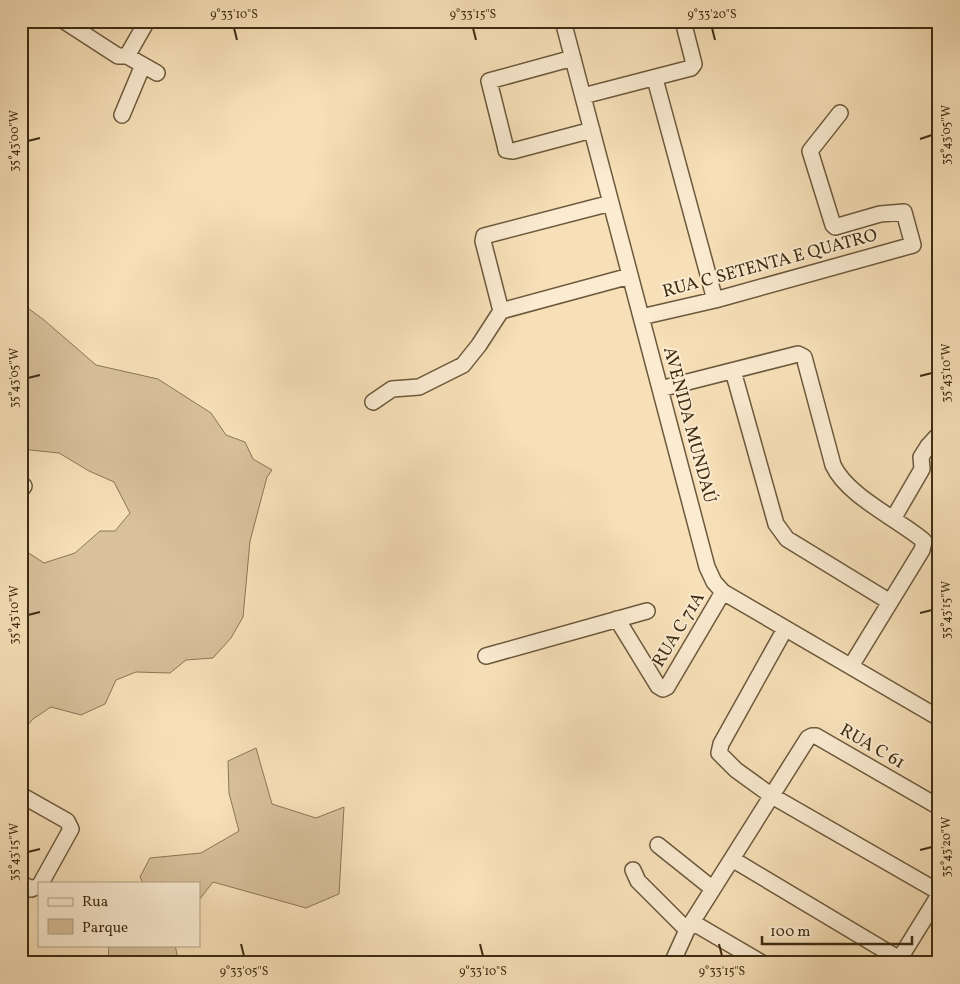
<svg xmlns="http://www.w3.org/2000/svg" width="960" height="984" viewBox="0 0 960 984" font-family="Vollkorn,serif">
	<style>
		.green { fill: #d8c19c; stroke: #8b7657 }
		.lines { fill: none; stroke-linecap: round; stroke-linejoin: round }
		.minor-casing { stroke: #6c593c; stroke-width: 18 }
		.minor { stroke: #faebd1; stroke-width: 15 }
		.ticks { fill: none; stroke: #3e2c12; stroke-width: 2 }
		.labels { text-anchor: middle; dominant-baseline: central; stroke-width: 4; stroke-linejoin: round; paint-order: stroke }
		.street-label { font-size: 18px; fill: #3e2c12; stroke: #faebd1 }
		.neatline { fill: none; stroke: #3e2c12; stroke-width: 2 }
		.ticks-label { font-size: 12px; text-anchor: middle; fill: #3e2c12 }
	</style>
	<rect width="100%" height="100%" fill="#f7e0b8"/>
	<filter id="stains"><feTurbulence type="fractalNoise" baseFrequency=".004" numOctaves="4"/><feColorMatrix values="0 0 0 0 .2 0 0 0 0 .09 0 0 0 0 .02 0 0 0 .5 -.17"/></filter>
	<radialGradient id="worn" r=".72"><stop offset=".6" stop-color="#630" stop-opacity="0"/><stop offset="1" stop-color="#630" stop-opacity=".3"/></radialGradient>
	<path class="green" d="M21,303L44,320L96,365L158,379L211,413L226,435L245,442L253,459L272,470L267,477L250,541L243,617L231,638L213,658L186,660L170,673L136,672L116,680L105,704L81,715L51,707L33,719L21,733V548L44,563L75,553L100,531H115L130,513L114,482L89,471L59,453L21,449Z
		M256,748L272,804L316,818L344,807L339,894L306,908L213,882L199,900V883H143L140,877L150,858L201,853L239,831L229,793L228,761Z
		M109,945H175L179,963H108Z"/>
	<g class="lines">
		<g class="minor-casing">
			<path id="minor" d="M64,21L118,56H127L157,73
				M563,21L707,567L714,582L723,592L939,718
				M127,56L147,21
				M573,58L489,81L505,145L506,150L513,151L592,130
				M655,79L715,300
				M583,96L691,68L694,64L683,21
				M122,115L143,65
				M611,203L484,236L483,241L501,311L630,276
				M641,317L715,300L913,245L904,212L880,214L835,227L833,225L810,151L840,113
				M733,371L776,524L787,539L890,602
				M660,389L798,354L804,357L833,465C847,496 898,519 924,541L922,550L851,666
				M373,402L392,389L419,387L463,365L479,345L501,311
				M21,490L24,486
				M893,519L922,469L921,457L928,446L939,434
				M617,619L658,686L663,689L667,687L723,592
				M785,629L721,744L719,753L736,770L772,796L939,892
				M486,656L647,611
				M21,795L67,821L71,829L41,883
				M658,845L713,889
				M732,859L906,963
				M633,870L638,881L687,930
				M21,883L31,889L39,886
				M692,922L762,963
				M672,963L687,930L808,738L812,736H816L939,807
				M897,963L939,895"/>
		</g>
		<use href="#minor" class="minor"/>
	</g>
	<path class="ticks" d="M234,28L237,40M473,28L476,40M712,28L715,40M920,139L932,135M28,141L40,138M920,376L932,373M28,378L40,375M920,613L932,610M28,615L40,612M920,850L932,847M28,852L40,849M241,944L244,956M480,944L483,956M719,944L722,956"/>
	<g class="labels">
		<g class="street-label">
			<text transform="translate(770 264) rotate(-15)">RUA C SETENTA E QUATRO</text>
			<text transform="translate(689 425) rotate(75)">AVENIDA MUNDAÚ</text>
			<text transform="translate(679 630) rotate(-59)">RUA C 71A</text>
			<text transform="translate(872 747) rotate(30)">RUA C 61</text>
		</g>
	</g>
	<rect width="960" height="984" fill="none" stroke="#f7e0b8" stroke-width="55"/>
	<rect x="38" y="882" width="162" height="65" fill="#faebd1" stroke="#af9f85"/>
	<rect x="48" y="898" width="25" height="8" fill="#faebd1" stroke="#af9f85"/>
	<text x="82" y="906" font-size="15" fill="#3e2c12">Rua</text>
	<rect x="48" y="919" width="25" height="15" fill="#d8c19c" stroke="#af9f85"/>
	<text x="82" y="932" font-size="15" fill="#3e2c12">Parque</text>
	<path d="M762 936v8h150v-8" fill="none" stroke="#3e2c12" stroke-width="2.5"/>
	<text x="770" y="936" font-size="15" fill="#3e2c12" stroke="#faebd1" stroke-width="4" paint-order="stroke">100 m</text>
	<rect x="28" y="28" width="904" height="928" class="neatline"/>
	<g class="ticks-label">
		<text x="234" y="18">9°33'10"S</text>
		<text x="473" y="18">9°33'15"S</text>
		<text x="712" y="18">9°33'20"S</text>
		<text transform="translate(946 135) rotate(-90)" y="4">35°43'05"W</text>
		<text transform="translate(14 141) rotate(-90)" y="4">35°43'00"W</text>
		<text transform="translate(946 373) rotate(-90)" y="4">35°43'10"W</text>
		<text transform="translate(14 378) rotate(-90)" y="4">35°43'05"W</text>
		<text transform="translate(946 610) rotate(-90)" y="4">35°43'15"W</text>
		<text transform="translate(14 615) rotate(-90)" y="4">35°43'10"W</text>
		<text transform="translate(946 847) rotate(-90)" y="4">35°43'20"W</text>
		<text transform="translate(14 852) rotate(-90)" y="4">35°43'15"W</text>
		<text x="244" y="975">9°33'05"S</text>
		<text x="483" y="975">9°33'10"S</text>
		<text x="722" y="975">9°33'15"S</text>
	</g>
	<rect width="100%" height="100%" filter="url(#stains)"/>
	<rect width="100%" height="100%" fill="url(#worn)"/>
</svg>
